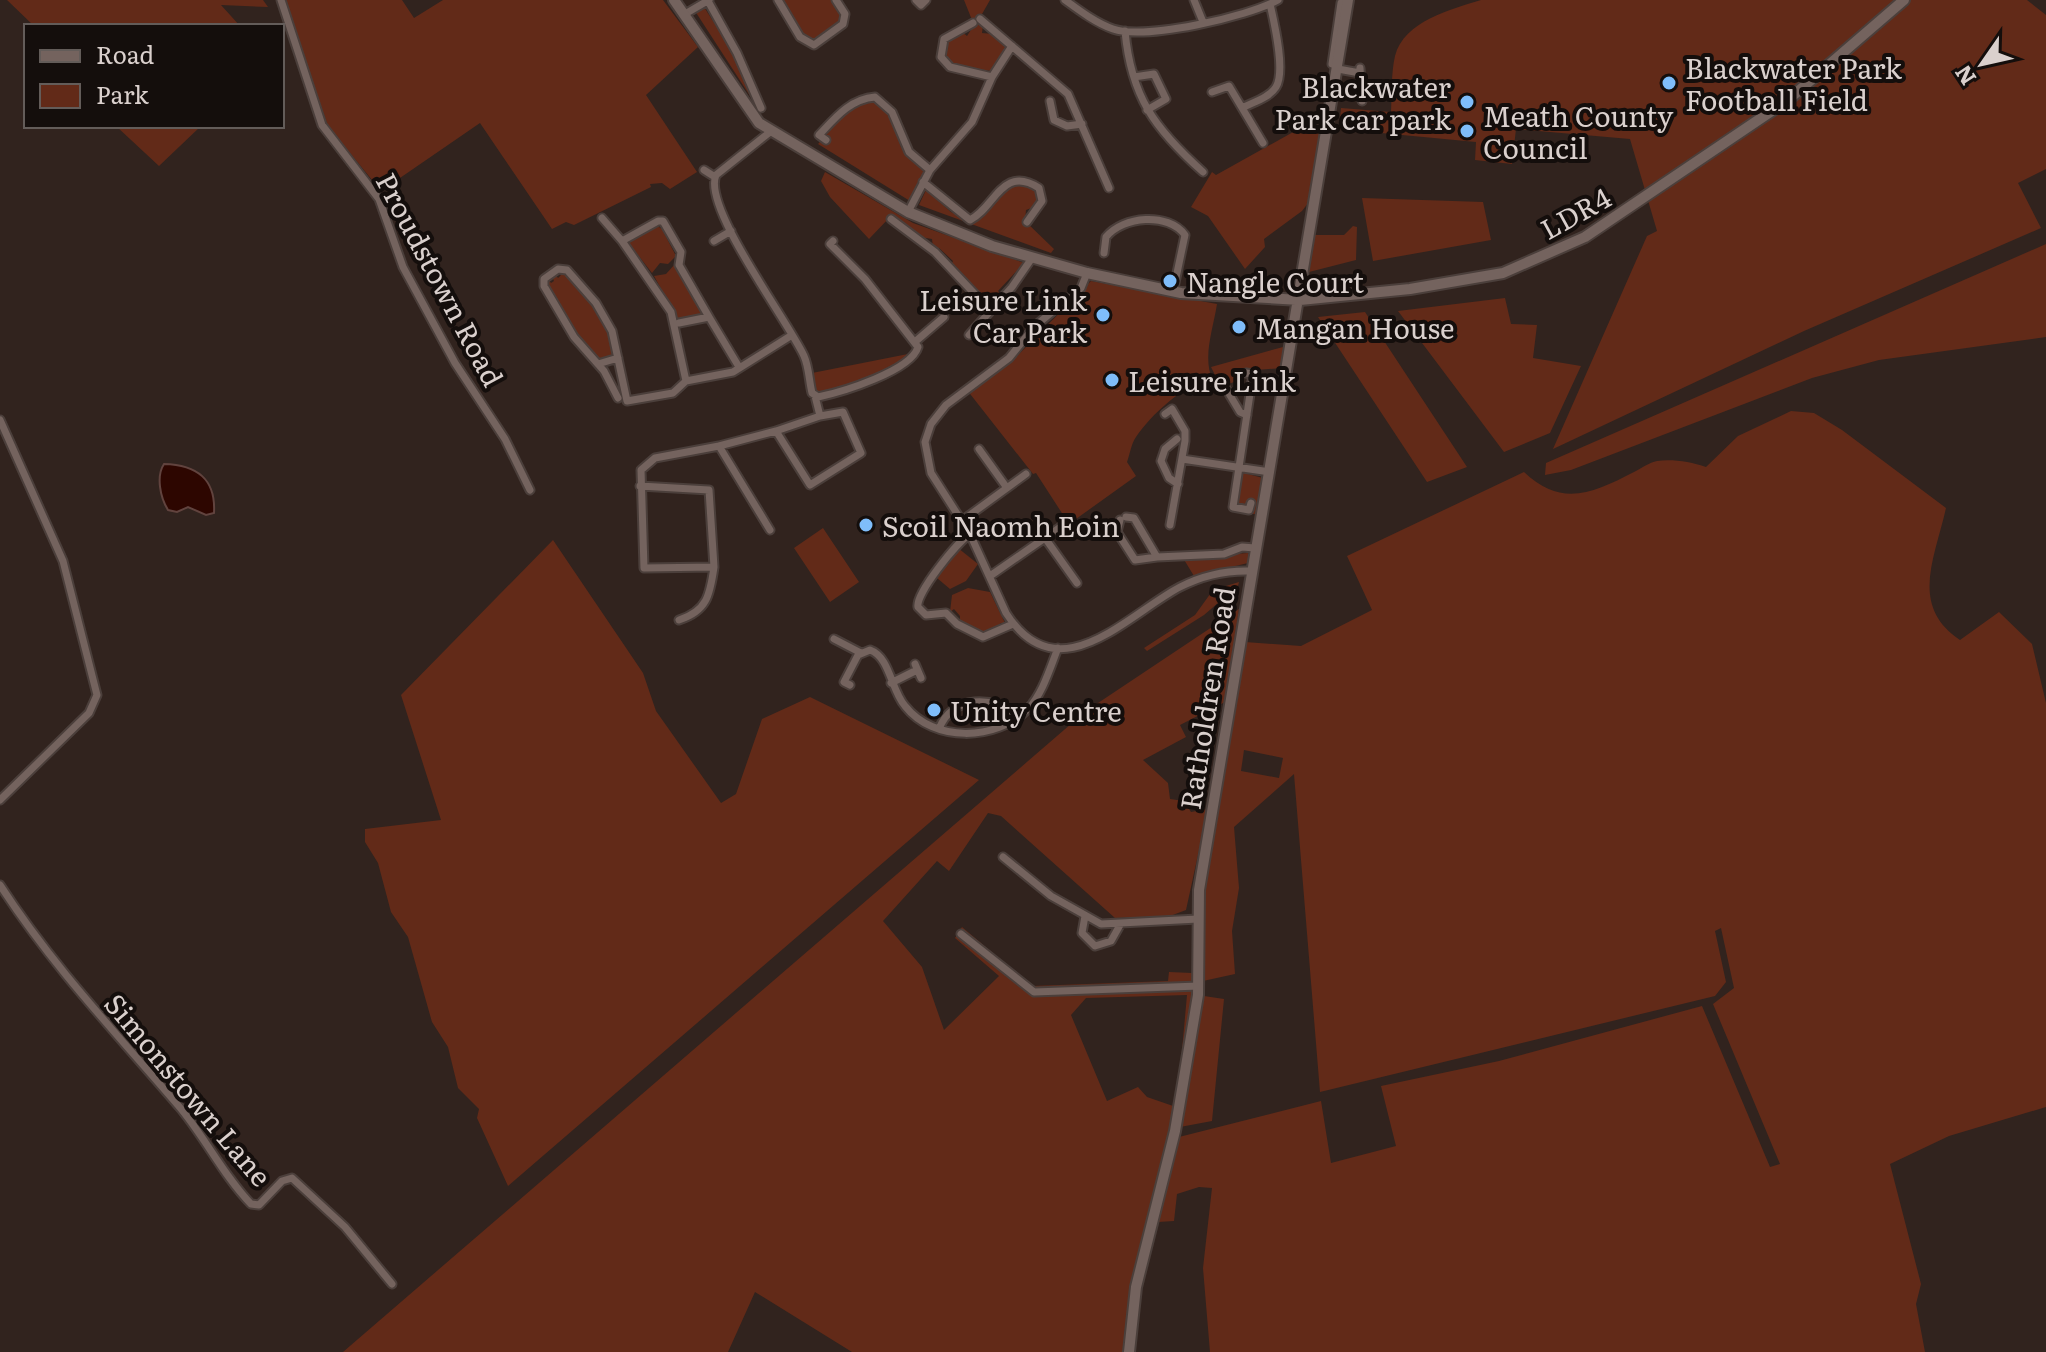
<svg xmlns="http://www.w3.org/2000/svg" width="2046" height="1352" viewBox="0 0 2046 1352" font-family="Literata,serif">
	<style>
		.green { fill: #622a18; fill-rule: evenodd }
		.water { fill: #2d0600; stroke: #61433e; stroke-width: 2 }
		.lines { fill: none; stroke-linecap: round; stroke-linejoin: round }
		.street-casing { stroke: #4b3f3b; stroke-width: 11 }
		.secondary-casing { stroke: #4b3f3b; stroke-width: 14 }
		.street { stroke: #74635e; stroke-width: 7 }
		.secondary { stroke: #74635e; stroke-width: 10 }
		.poi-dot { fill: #7fbdfa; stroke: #140e0c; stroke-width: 3 }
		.labels { text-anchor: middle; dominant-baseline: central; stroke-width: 8; stroke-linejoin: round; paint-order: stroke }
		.poi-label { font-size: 28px; fill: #dad0cd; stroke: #140e0c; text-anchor: start }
		.street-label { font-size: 28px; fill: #dad0cd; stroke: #140e0c }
	</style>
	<rect width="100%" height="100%" fill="#31231e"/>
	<path class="green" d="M7,0H263L268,7L221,5L240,26H34Z
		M284,0H402L414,18L443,0H663L698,47L646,95L697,172L670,189L662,183L650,184L651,187L574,225L566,222L552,229L480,123L381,191L328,126Z
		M781,0H833L843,17L838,26L813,42L805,39Z
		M964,0H990L978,21L983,25L982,33L993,34L1007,49L992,71L954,66L944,58L947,39L962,32L967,36L974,25Z
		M1481,0H2027L2046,15V169L2018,183L2041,228L1804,331L1553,449L1647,236L1657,231L1630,139L1516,129L1512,164L1475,160L1476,142L1339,129L1341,108L1391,112C1392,94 1391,73 1395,56C1404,21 1452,9 1481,0Z
		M704,7L733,52L752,99L695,11Z
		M872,100L888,111L901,147L923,169L924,174L910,201L818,144L849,109Z
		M1296,123L1324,129L1312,198L1302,211L1264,239L1265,247L1245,269L1208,216L1191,207L1212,172L1216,175L1295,131Z
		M116,126H201L159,166Z
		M825,172L913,223L1024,263L998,291L1001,294L988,303L951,265L953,261L939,248H933L932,239L920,237L890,217L869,239L830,197L821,181Z
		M1012,185L1029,186L1038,194L1034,207L1026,210L1025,221L1054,249L1051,253L919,205L926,190L951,212L971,222Z
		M1362,198L1483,202L1491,240L1373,261Z
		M656,225L662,229L676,256L668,264L660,263L652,273L627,241Z
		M1353,226L1357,227L1356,260L1309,272L1315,235H1344Z
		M2046,244V337L1879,360L1812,378L1571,470L1545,475L1546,463Z
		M675,264L703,313L701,315L678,319L654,276L666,274Z
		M559,272H566C584,294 618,326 613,356L597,359L574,332L546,285L548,279L551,283L554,281L552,277L555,274L558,278L561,275Z
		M1091,281L1217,304C1213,330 1202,358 1213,381C1187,380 1150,416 1136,437C1131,444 1130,454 1127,462L1136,476L1069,524L1036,473L1033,474L967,390L1019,354Z
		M1505,298L1511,324L1537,325L1533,358L1581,366L1550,433L1504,452L1398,311Z
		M1365,312L1467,467L1427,482L1318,317Z
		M1283,347V368L1242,371L1237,381L1225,385L1224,378L1218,381L1211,367Z
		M913,353L891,370L820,395L815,392L812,373Z
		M1791,411L1814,413L1842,430L1946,508C1935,558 1909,606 1960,640L1999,612L2032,644L2046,703V1107L1949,1136L1890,1164L1921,1284L1916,1304L1925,1352H1210L1203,1268L1212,1188L1199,1187L1177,1194L1174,1221L1158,1222L1179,1137L1321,1101L1331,1163L1396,1146L1381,1086L1499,1061L1702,1006L1770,1167L1780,1164L1713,1004L1734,988L1721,928L1715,931L1726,982L1715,996L1320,1092L1294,774L1234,827L1239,888L1232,931L1235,974L1203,981L1205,875L1245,642L1301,646L1372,610L1347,556L1524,472C1562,508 1593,493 1634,472C1640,469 1650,462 1657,461C1673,459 1691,462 1706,467L1738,436ZM1244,750L1283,758L1279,778L1241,771Z
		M1244,473L1263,478L1257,514H1253L1254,503L1247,502L1245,506L1236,502L1240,476Z
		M823,528L859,582L830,602L794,548Z
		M553,540L643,673L656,711L721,803L736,794L762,719L810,697L979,780L508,1186L477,1118L479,1109L458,1088L448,1047L432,1022L408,937L391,912L378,863L365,842V829L441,820L401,695Z
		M958,548L978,564L966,581L950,589L937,578Z
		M1248,553V563L1194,576L1183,558Z
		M1239,582L1236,594L1225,597L1204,615L1147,651L1144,648L1195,615L1213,590Z
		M968,588L990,592L1006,625L1001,623L986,635L960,623V616L954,609L950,612L952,595Z
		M1239,609L1225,702L1180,725L1186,737L1143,760L1168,783L1170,799L1184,801L1191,812L1208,809L1186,910L1170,916L1115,918L1001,816L988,813L949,871L937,861L883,921L922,967L944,1030L999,976L955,938L962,927L1032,986L1168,981L1169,972L1192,973V1010L1180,1072L1187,995L1086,998L1071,1015L1107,1101L1138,1087L1147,1097L1176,1107L1143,1243L1124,1334V1352H852L755,1292L728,1352H343L1086,711Z
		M1204,996L1224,999L1212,1121L1180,1127Z"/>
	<path class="water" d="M164,464C197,465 216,479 214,513L206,515L188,507L177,512L168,510C160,497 156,476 164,464Z"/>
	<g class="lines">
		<g class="street-casing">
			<path id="street" d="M281,0L322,125L379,199L403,267L455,363L505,439L530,490
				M778,0L800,37L814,45L843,24L845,14L836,0
				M916,0L921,5L926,0
				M1065,0C1080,11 1096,23 1113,29C1146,40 1247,17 1278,0
				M1194,0L1203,22
				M708,1L737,53L761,108
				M685,14L709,0
				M980,19L1068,94L1109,188
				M973,23L944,39L941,57L950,67L992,77
				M1125,31C1131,97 1155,129 1203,172
				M1332,64L1341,3
				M1360,68L1362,101
				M1338,69L1360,73
				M1134,77L1154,74L1166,99L1147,110
				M1212,92L1229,86L1263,143
				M1050,101L1054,120L1067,126L1082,124
				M1244,107C1254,102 1270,97 1276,87C1286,71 1274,22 1270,4
				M770,132L716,175C702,207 788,321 804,356C809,367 809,381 812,393L818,397C842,392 911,371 918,347L865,279L830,244L833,241
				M826,140L819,135C835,118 850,99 875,97L892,112L909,152L930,170
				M704,170L715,177
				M923,182L970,220C995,208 1002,164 1039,188L1042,201L1027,222
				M908,212L930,170L972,122L992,77L1012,46
				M602,218L622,241
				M891,219L935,252L989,309
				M714,241L731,231
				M1104,253L1106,237C1123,216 1168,212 1185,235L1173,292
				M1087,273L1081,288L1035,326L1009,358L946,405L931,424L925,442L931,473L970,534L1006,613C1058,695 1128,614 1180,587C1203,575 1226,570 1252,571
				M709,317L739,367
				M679,323L709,317L679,265L681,252L663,221H658L622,241L671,312L686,381
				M969,335L1012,287L1032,258
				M916,341L944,317
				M598,364L618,358
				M1246,373L1253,374L1233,507L1249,510L1251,503
				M1222,382L1240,412L1247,415
				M815,396L820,416L843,412L861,453L810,485L776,431L820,416
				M618,398L604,371L574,337L544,286V279L558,269L567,270L596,303L612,331L627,401L673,393L686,381L733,372L792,335
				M1165,414L1172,409L1185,431V441L1170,525
				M0,420L63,561L97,695L89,713L0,800
				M1177,439L1165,449L1161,461L1169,478L1178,484
				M979,449L1007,488
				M1182,459L1270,472
				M640,486L709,490L714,567L644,568L641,470L655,458L719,446
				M963,520L1026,474
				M1120,520L1117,532L1135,560L1157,557L1134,518L1126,517
				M770,530L719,446L776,431
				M970,534C957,542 915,594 918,607L926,615L946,613L957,624L983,637L1013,624
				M1045,538L1077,583
				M1157,557L1224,554L1242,547L1255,548
				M990,576L1065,524
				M679,620C707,611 710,595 714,567
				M834,639L861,653
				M915,664L921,678
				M891,683L917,670
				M850,685L844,682L858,655L870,650C890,657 891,690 905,706C934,743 996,741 1028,709C1043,693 1050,668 1058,648
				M939,729C952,695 994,695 1019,717
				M1003,857L1051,896L1101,924L1198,919
				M0,885C53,967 119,1036 182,1110C207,1141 224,1176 251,1204L259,1205L282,1181L292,1178L345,1227L392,1284
				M1085,916L1082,933L1095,946L1111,941L1120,925
				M961,934L1034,992L1199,986"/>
		</g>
		<g class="secondary-casing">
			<path id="secondary" d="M674,0L759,123L908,212L992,246L1087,273L1181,293L1300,300L1410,289L1503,273L1585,237L1788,100L1904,0
				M1129,1352L1136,1287L1175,1131L1198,995L1199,890L1348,0"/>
		</g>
		<use href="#street" class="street"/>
		<use href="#secondary" class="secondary"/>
	</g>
	<g class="poi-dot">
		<circle cx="1669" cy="83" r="8"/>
		<circle cx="1467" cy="102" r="8"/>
		<circle cx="1467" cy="131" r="8"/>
		<circle cx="1170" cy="281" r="8"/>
		<circle cx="1103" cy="315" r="8"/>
		<circle cx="1239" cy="327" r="8"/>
		<circle cx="1112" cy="380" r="8"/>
		<circle cx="866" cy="525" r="8"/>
		<circle cx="934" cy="710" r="8"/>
	</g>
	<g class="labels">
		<g class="poi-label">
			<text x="1685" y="67">Blackwater Park<tspan x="1685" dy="32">Football Field</tspan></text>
			<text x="1451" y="86" text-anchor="end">Blackwater<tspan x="1451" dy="32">Park car park</tspan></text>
			<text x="1483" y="115">Meath County<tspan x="1483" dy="32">Council</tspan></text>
			<text x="1186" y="281">Nangle Court</text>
			<text x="1087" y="299" text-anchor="end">Leisure Link<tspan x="1087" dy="32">Car Park</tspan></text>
			<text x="1255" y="327">Mangan House</text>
			<text x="1128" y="380">Leisure Link</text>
			<text x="882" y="525">Scoil Naomh Eoin</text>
			<text x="950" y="710">Unity Centre</text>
		</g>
		<g class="street-label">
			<text transform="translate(1575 212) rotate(-29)">LDR4</text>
			<text transform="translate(441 279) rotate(62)">Proudstown Road</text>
			<text transform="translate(1206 698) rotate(-81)">Ratholdren Road</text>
			<text transform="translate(189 1089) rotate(50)">Simonstown Lane</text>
		</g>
	</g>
	<rect x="24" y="24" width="260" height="104" fill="#140e0c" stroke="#635c59" stroke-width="2"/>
	<rect x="40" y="50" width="40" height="12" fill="#74635e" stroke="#635c59" stroke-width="2"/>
	<text x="96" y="64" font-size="24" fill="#dad0cd">Road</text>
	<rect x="40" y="84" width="40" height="24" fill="#622a18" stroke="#635c59" stroke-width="2"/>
	<text x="96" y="104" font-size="24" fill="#dad0cd">Park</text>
	<g transform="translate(1982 64) rotate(236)" stroke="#140e0c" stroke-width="6" paint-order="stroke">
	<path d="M0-6L14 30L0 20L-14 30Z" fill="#dad0cd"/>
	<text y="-12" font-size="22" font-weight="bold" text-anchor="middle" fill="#dad0cd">N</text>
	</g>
</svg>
